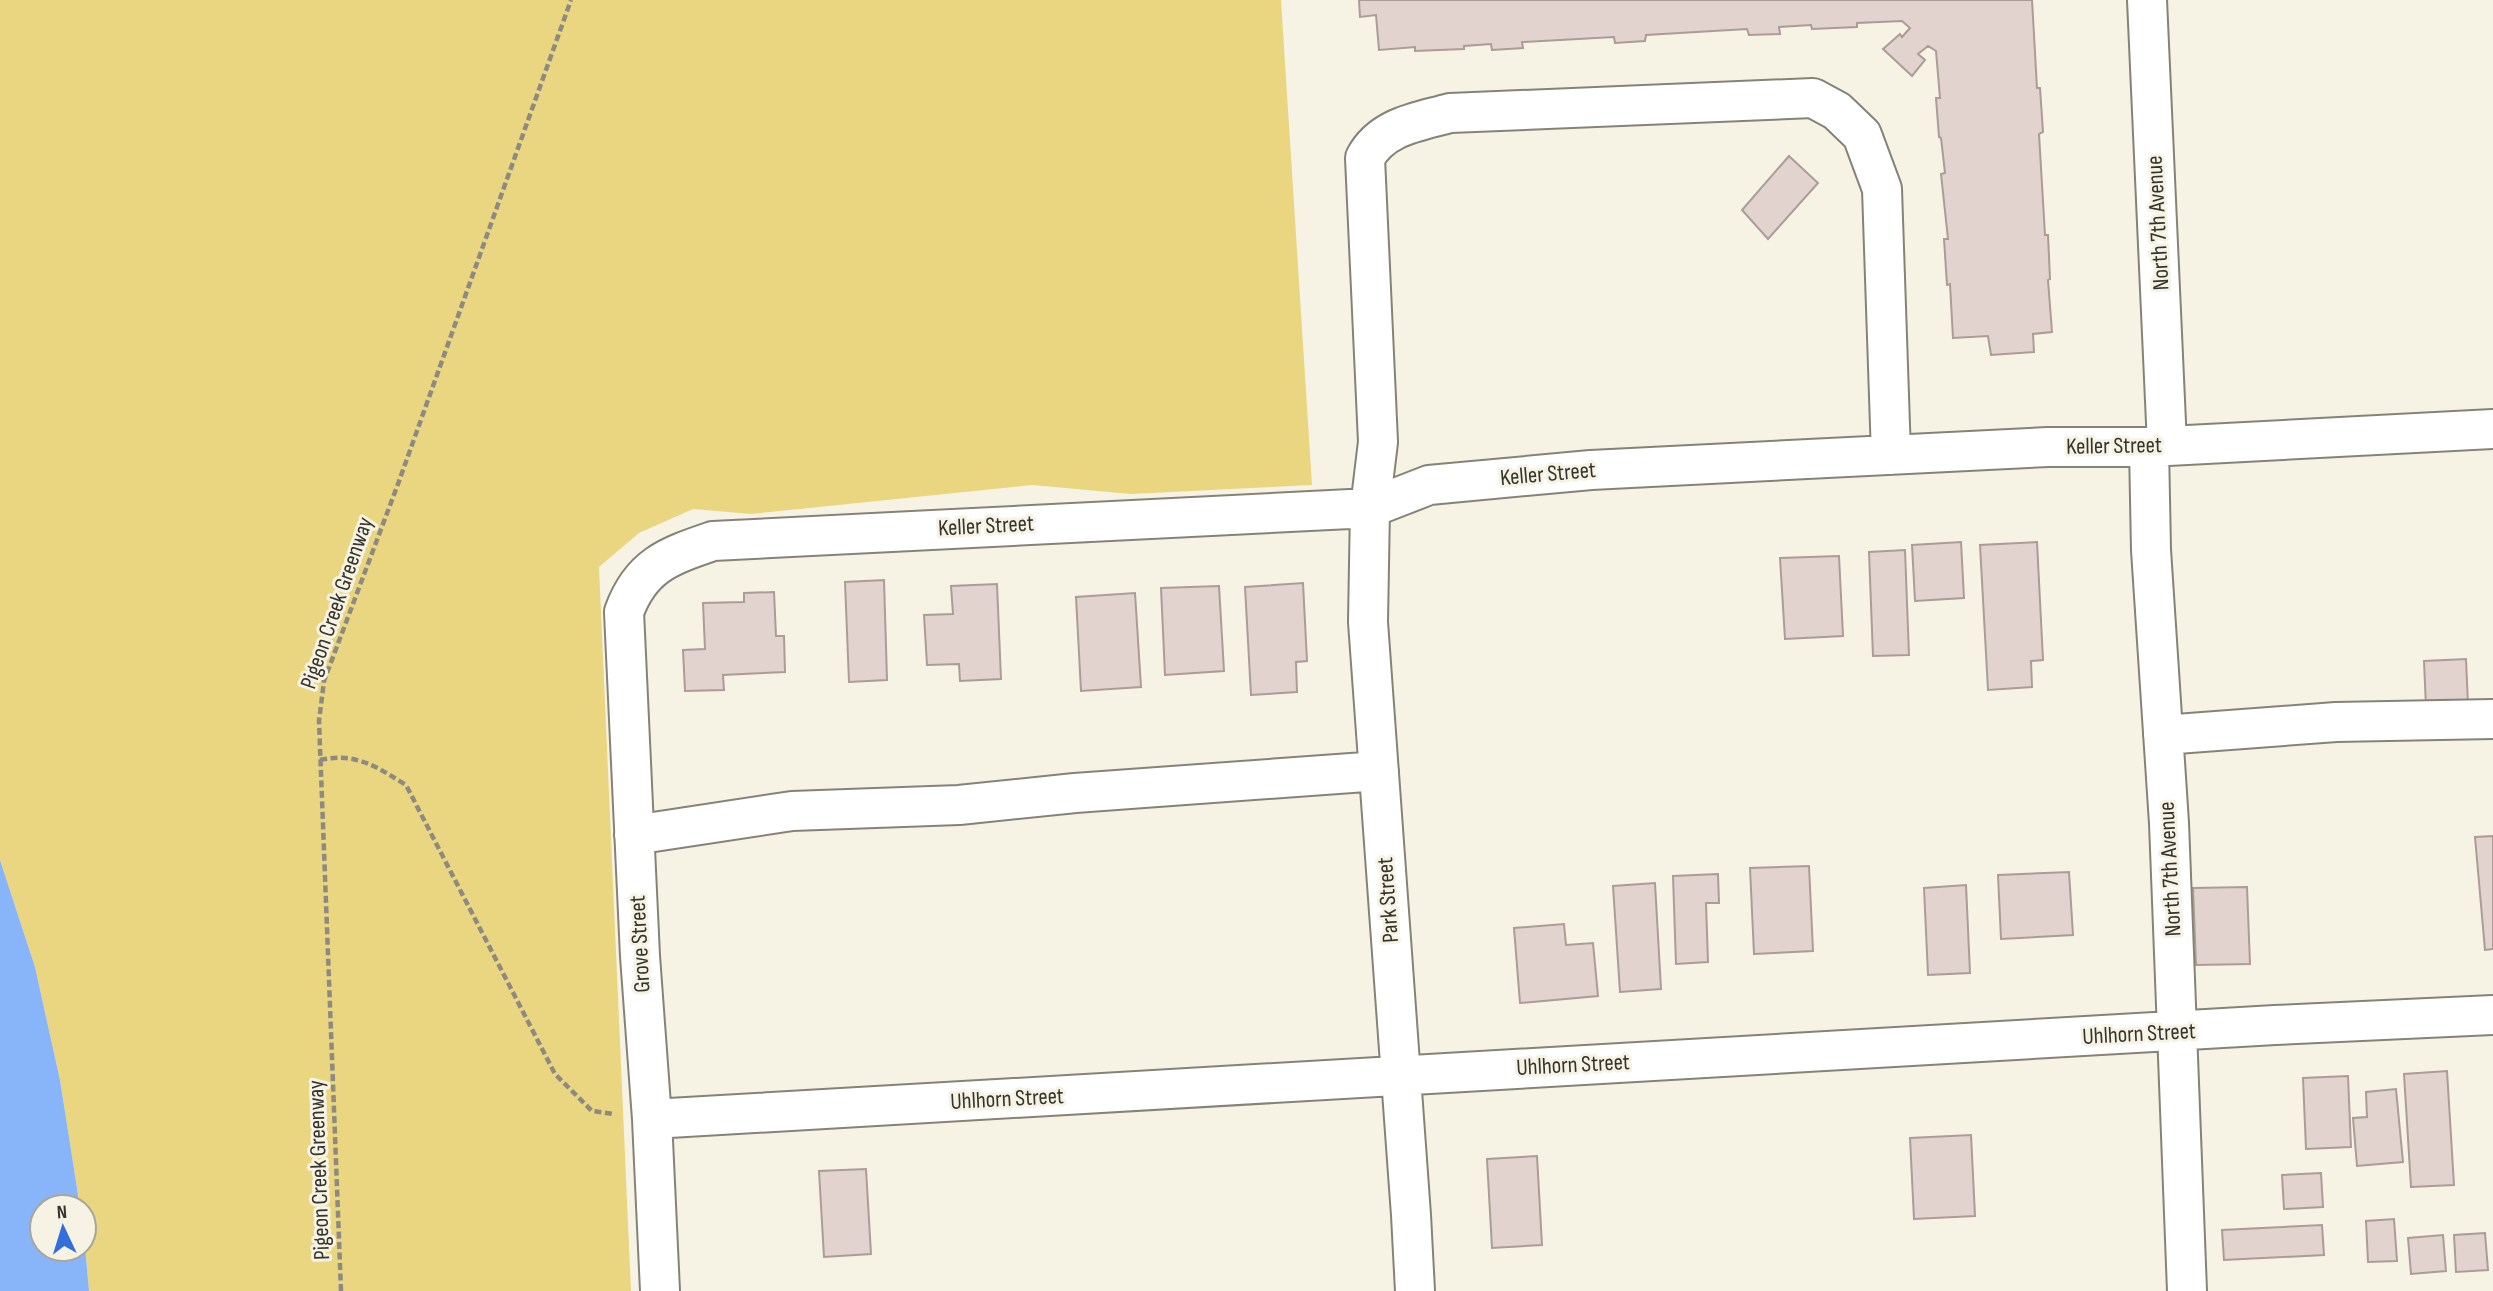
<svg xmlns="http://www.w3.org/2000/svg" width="2493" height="1291" viewBox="0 0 2493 1291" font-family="'Sofia Sans Condensed',sans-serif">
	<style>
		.green { fill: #ead680 }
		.water { fill: #88b4fa }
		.building { fill: #e3d3cf; stroke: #ab9c98; stroke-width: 2 }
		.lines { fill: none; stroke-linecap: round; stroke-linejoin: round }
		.minor-casing { stroke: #868376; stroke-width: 42 }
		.path { stroke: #8d8b81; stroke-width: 4.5; stroke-dasharray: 7 3.5; stroke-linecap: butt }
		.minor { stroke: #fff; stroke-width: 38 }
		.labels { text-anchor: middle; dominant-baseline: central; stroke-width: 6; stroke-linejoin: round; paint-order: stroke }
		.street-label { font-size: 23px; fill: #34332d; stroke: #f6f3e5 }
	</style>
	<rect width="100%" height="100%" fill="#f6f3e5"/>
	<path class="green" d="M0,0H1281L1312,485L1131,494L1032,485L751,514L693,509L639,533L599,567L631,1291H89L84,1235V1207H80L60,1080L35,967L0,860Z"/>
	<path class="water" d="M0,860L35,967L60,1080L80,1207H42V1249H84V1235L89,1291H0Z"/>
	<path class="building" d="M1359,0H2032L2037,88H2040L2043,132L2039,134L2045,235H2048L2050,279L2048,280L2052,332L2033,334L2034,352L1991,355L1988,336L1953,338L1950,284L1947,285L1944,239H1948L1941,174L1945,173L1941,138L1939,137L1936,98H1940L1936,51L1928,46L1918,54L1925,60L1912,76L1883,49L1900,34L1902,37L1910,28L1902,21L1857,23V27L1812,29L1811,25L1779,27L1780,34L1749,35L1747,29L1646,35L1645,41L1615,43L1614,37L1522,42L1523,48L1492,50L1491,44L1464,46V49L1415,51V47L1379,50L1376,15L1360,17Z
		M1789,156L1818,183L1768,239L1742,210Z
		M1961,542L1964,598L1915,601L1912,545Z
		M2037,542L2043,660L2031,661L2032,687L1988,690L1980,545Z
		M1905,550L1909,655L1873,656L1869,552Z
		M1839,556L1843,636L1785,639L1780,558Z
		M884,580L887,680L849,682L845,582Z
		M1303,583L1307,661L1296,662L1297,692L1251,695L1245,587Z
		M997,584L1001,679L960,681L959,664L927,665L924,615L953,614L951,586Z
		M1219,586L1224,671L1165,675L1161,588Z
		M774,592L776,636H784L785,672L723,675L724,690L685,691L683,650L705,649L703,603L744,602V593Z
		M1135,593L1141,687L1081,691L1076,597Z
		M2466,659L2468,705L2426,707L2424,661Z
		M2493,836V949L2485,950L2475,837Z
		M1809,866L1813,951L1754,954L1750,868Z
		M2069,872L2073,935L2001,939L1998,875Z
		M1718,874L1719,903H1706L1708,962L1676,964L1673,876Z
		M1655,883L1661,989L1620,992L1613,886Z
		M1966,885L1970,973L1928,975L1924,888Z
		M2247,887L2250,964L2196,965L2193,888Z
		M1564,924L1566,945L1593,943L1598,996L1520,1003L1514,928Z
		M2447,1071L2454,1185L2411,1187L2404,1074Z
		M2348,1076L2351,1147L2306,1149L2303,1078Z
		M2396,1089L2403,1162L2357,1166L2353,1118L2367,1117L2366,1092Z
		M1971,1135L1975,1216L1914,1219L1910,1138Z
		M1537,1156L1542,1245L1492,1248L1487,1159Z
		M866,1169L871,1254L824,1257L819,1171Z
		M2321,1173L2323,1207L2284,1209L2282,1175Z
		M2394,1219L2397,1261L2368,1262L2366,1221Z
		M2322,1225L2324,1255L2224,1260L2222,1230Z
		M2485,1233L2488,1270L2456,1272L2454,1235Z
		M2443,1235L2446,1271L2411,1274L2408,1238Z"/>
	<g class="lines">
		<g class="minor-casing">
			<path id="minor" d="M2147,0L2167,445
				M2149,447L2151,550L2169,823L2187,1291
				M2163,735L2336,722L2493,719
				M634,835L792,811L959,805L1075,793L1379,771
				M652,1119L2275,1025L2493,1015
				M660,1291L652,1119L640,956L624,612C641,565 669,556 713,541L1370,508L1429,485L1591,470L2048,447H2149L2493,429
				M1415,1291L1411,1215L1368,622L1370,508L1378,442L1365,158C1382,126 1418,122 1450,113L1813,98L1837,111L1862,135L1882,189L1891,455"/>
		</g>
		<path class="path" d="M320,760C356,752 377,767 406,785L555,1074L592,1111L614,1114
			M341,1291L319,721L324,681L398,484L571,0"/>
		<use href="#minor" class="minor"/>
	</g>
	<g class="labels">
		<g class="street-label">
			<text transform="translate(2158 223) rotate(-93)">North 7th Avenue</text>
			<text transform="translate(2114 446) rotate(-1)">Keller Street</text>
			<text transform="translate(1548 474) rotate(-5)">Keller Street</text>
			<text transform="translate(986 526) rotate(-3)">Keller Street</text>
			<text transform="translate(337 603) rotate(-71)">Pigeon Creek Greenway</text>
			<text transform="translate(2170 869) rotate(-93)">North 7th Avenue</text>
			<text transform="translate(1388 900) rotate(-94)">Park Street</text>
			<text transform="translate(640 944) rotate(-93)">Grove Street</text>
			<text transform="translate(2139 1034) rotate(-3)">Uhlhorn Street</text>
			<text transform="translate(1573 1065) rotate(-3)">Uhlhorn Street</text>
			<text transform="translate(1007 1099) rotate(-3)">Uhlhorn Street</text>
			<text transform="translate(319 1170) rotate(-92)">Pigeon Creek Greenway</text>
		</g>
	</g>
	<g transform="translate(63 1228) rotate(356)"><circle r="33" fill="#f6f3e5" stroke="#a8a69b" stroke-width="2"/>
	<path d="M0-5L12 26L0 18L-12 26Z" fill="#326edc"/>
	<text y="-10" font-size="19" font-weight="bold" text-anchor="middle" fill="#34332d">N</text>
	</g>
</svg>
